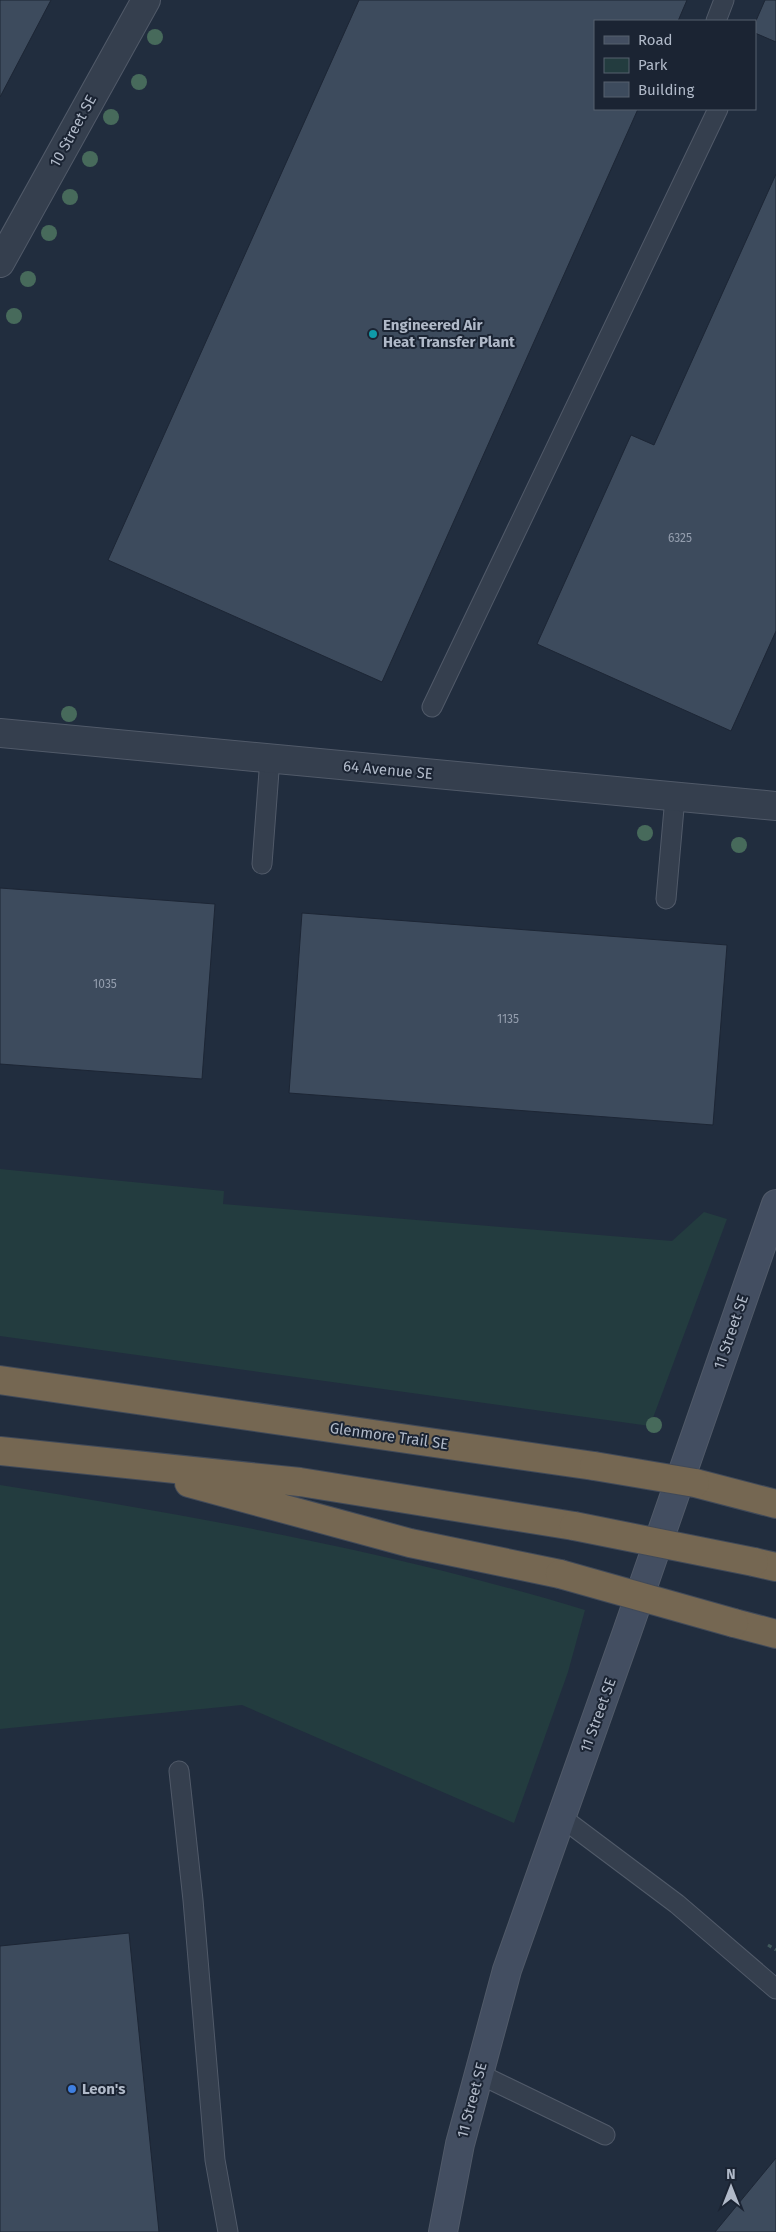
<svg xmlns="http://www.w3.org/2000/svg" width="776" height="2232" viewBox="0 0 776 2232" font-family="'Fira Sans',sans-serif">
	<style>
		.green { fill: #233c3f }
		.building { fill: #3d4b5d; stroke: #1d2635 }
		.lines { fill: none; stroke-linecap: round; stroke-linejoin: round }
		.lane-casing { stroke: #515a69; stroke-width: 21 }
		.street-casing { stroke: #515a69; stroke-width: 30 }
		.secondary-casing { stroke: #515a69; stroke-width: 30 }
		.highway-casing { stroke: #414a59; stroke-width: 30 }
		.path { stroke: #41595c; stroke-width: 3; stroke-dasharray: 4 4; stroke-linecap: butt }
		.lane { stroke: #353f4e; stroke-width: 19 }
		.street { stroke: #353f4e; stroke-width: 28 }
		.secondary { stroke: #434e61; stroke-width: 28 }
		.highway { stroke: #756752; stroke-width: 28 }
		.highway-bridge-casing { stroke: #414a59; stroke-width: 30; stroke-linecap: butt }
		.highway-bridge { stroke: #756752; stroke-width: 28 }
		.tree { fill: #476a5b }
		.culture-dot { fill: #0f9aa8; stroke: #1b2433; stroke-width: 2 }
		.shop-dot { fill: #3f7fe0; stroke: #1b2433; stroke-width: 2 }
		.labels { text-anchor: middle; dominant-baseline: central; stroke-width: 4; stroke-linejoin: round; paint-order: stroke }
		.number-label { font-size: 12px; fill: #949eae }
		.street-label { font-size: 15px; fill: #b1bac9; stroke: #1b2433 }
		.poi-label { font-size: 15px; font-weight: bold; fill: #b1bac9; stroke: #1b2433; text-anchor: start }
	</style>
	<rect width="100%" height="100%" fill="#212d3e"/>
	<path class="green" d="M0,1169L224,1191L223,1204L672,1241L704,1212L727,1219L650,1426L0,1336Z
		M0,1485C197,1516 394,1552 585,1610L568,1672L514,1823L242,1705L0,1729Z"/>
	<path class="building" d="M0,0H51L0,97Z
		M359,0H687L678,21H595V109H638L382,682L108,560Z
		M765,0H776V42L755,33V23Z
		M776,174V631L731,731L537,644L631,435L654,445Z
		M0,888L215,904L202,1079L0,1064Z
		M302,913L727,945L713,1125L289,1093Z
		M129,1933L159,2232H0V1946Z
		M776,2158V2232H715Z"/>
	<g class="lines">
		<g class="lane-casing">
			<path id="lane" d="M716,21L724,0
				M432,707L718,109
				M262,864L270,758
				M666,899L675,797
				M179,1771L193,1900L215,2160L228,2232
				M561,1817L677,1904L776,1989
				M479,2074L605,2135"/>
		</g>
		<g class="street-casing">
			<path id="street" d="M0,263L146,0
				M0,733L776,806"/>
		</g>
		<g class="secondary-casing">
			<path id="secondary" d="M443,2232L460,2144L507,1970L627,1632L776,1204"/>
		</g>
		<g class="highway-casing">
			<path id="highway" d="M0,1380L594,1466
				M0,1451L300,1482L574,1526
				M189,1483L410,1543L560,1574
				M695,1483L776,1504
				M754,1562L776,1567
				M734,1623L776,1634"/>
		</g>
		<path class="path" d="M768,1945L776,1950"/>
		<use href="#lane" class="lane"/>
		<use href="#street" class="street"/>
		<use href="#secondary" class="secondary"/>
		<use href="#highway" class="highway"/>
		<g class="highway-bridge-casing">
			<path id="highway-bridge" d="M594,1466L695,1483
				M574,1526L754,1562
				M560,1574L734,1623"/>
		</g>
		<use href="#highway-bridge" class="highway-bridge"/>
	</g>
	<g class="tree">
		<circle cx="155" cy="37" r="8"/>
		<circle cx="139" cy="82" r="8"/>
		<circle cx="111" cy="117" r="8"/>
		<circle cx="90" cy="159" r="8"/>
		<circle cx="70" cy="197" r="8"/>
		<circle cx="49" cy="233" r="8"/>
		<circle cx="28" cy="279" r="8"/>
		<circle cx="14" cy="316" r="8"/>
		<circle cx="69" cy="714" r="8"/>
		<circle cx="645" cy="833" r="8"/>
		<circle cx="739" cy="845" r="8"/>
		<circle cx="654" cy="1425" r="8"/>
	</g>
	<circle class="culture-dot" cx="373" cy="334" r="5"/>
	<circle class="shop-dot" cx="72" cy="2089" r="5"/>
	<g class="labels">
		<g class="number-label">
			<text x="680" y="538">6325</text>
			<text x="105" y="984">1035</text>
			<text x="508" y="1019">1135</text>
		</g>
		<g class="street-label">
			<text transform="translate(73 131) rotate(-61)">10 Street SE</text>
			<text transform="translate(388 770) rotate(5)">64 Avenue SE</text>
			<text transform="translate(731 1332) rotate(-71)">11 Street SE</text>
			<text transform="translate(389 1436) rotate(8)">Glenmore Trail SE</text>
			<text transform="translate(598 1715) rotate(-70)">11 Street SE</text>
			<text transform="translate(472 2100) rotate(-75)">11 Street SE</text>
		</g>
		<g class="poi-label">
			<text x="383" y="325">Engineered Air<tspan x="383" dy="17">Heat Transfer Plant</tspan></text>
			<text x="82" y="2089">Leon's</text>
		</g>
	</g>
	<rect x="594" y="20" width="162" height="90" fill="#1b2433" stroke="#57606f"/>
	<rect x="604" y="36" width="25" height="8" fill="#434e61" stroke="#57606f"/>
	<text x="638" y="45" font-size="15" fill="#b1bac9">Road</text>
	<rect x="604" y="58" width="25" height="15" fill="#233c3f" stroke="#57606f"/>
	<text x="638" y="70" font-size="15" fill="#b1bac9">Park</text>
	<rect x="604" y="82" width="25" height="15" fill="#3d4b5d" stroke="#57606f"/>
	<text x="638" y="95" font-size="15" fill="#b1bac9">Building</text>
	<g transform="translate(731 2187)" stroke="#1b2433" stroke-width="4" paint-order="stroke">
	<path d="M0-4L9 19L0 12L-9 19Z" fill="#b1bac9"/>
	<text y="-8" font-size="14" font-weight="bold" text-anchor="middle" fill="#b1bac9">N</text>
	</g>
</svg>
